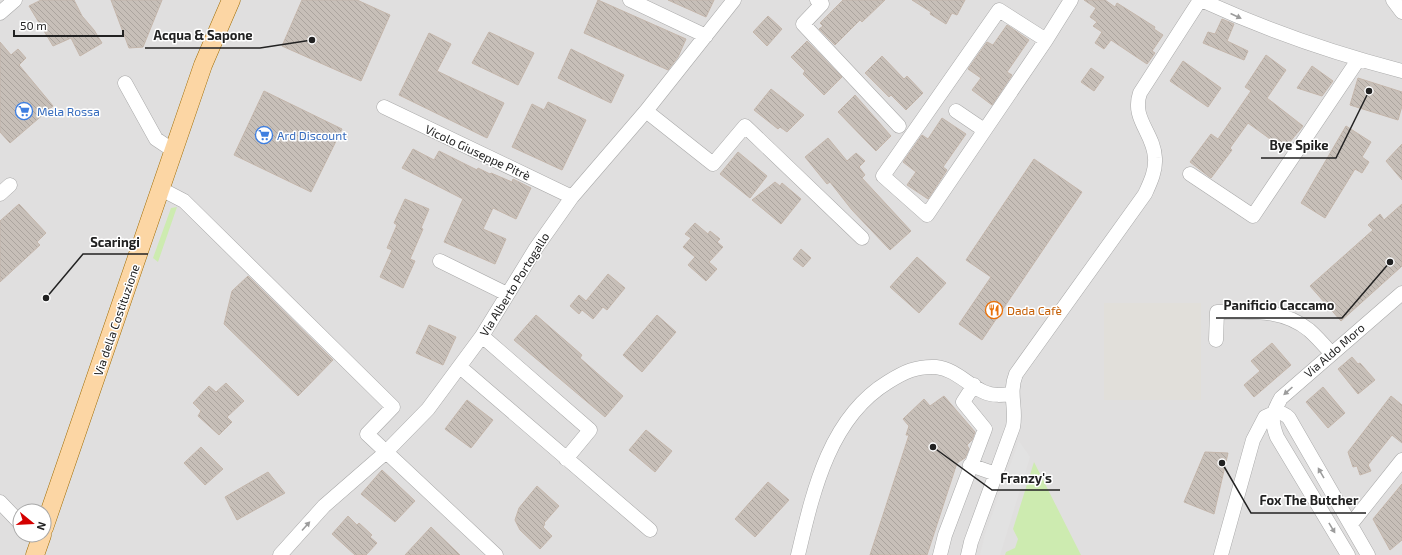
<svg xmlns="http://www.w3.org/2000/svg" width="1402" height="555" viewBox="0 0 1402 555" font-family="'Exo 2',sans-serif">
	<style>
		.residential { fill: #e0dfdf; fill-rule: evenodd }
		.airport { fill: #e1dfda }
		.grass { fill: #cdebb0 }
		.parking { fill: #e2e2e2 }
		.building { fill: url(#building-back-hatch); stroke: #c4b6ab }
		.lines { fill: none; stroke-linecap: round; stroke-linejoin: round }
		.minor-casing { stroke: #a9a9a9; stroke-width: 15 }
		.major-casing { stroke: #a06b00; stroke-width: 19 }
		.minor { stroke: #fff; stroke-width: 14 }
		.major { stroke: #fcd6a4; stroke-width: 18 }
		.oneway { fill: #9c9c9c }
		.labels { text-anchor: middle; dominant-baseline: central; stroke-width: 3; stroke-linejoin: round; paint-order: stroke }
		.shop-label { font-size: 12px; fill: #366cbe; stroke: #fff; text-anchor: start }
		.street-label { font-size: 12px; fill: #222; stroke: #fff }
		.food-label { font-size: 12px; fill: #c56008; stroke: #fff; text-anchor: start }
		.leader { fill: none; stroke: #222; stroke-width: 1.5 }
		.callout-dot { fill: #222; stroke: #fff; stroke-width: 1.5 }
		.callout-label { font-size: 13px; text-anchor: middle; font-weight: bold; fill: #222; stroke: #fff; stroke-width: 3; stroke-linejoin: round; paint-order: stroke }
	</style>
	<defs>
		<pattern id="building-back-hatch" width="6" height="6" patternUnits="userSpaceOnUse"><rect width="6" height="6" fill="#c7bfb8"/><path d="M-1 5l2 2M0 0l6 6M5-1l2 2" fill="none" stroke="#aba49e"/></pattern>
	</defs>
	<rect width="100%" height="100%" fill="#f2efe9"/>
	<path class="residential" d="M0,0H1402V555H0ZM20,511H44V535H20Z"/>
	<path class="airport" d="M1104,303H1201V400H1104Z"/>
	<path class="grass" d="M177,207L158,262L153,258L171,208Z
		M1034,462L1081,555H1005L1006,552L1015,548L1018,539L1013,529Z"/>
	<path class="parking" d="M1019,441L1030,457L1000,555H980L985,534Z"/>
	<path class="building" d="M41,0H74L82,16L94,30L102,43L80,56L71,38L53,46L29,6Z
		M111,0H162L143,47L129,48Z
		M302,0H357L390,15L361,81L282,46Z
		M598,0L686,39L678,57L668,70L584,33Z
		M668,0H714L706,17Z
		M843,0H885L862,22L860,20L835,45L819,29L823,26L820,23Z
		M912,0H965L957,15L952,13L946,24L930,14L931,12Z
		M1084,0H1105L1115,7L1117,3L1155,27L1154,29L1163,35L1152,51L1155,53L1147,64L1111,40L1104,49L1095,43L1102,32L1093,26L1097,22L1090,17L1096,8Z
		M768,16L782,29L767,46L753,32Z
		M1222,19L1234,24L1227,41L1248,51L1244,60L1203,43L1208,32L1215,34Z
		M1007,25L1029,40L1007,72L1012,75L992,105L972,90L981,78L968,69L987,42L993,45Z
		M489,32L534,53L518,85L472,63Z
		M429,33L451,44L437,71L504,103L487,138L399,95Z
		M807,41L842,77L824,95L803,74L805,71L791,57Z
		M0,42L11,55L18,49L26,58L19,65L53,106L10,143L0,132Z
		M571,49L624,75L611,103L558,78Z
		M1266,55L1286,70L1267,98L1303,126L1284,149L1248,123L1230,148L1232,150L1211,178L1190,162L1211,134L1218,139L1251,91L1245,87Z
		M882,56L904,79L907,76L923,93L906,110L891,95L889,97L865,73Z
		M1183,61L1221,88L1208,107L1170,81Z
		M1312,66L1333,81L1322,96L1297,88Z
		M1091,68L1104,77L1094,91L1081,82Z
		M1358,78L1402,92V106L1398,120L1350,105Z
		M771,89L804,115L787,132L780,127L778,129L754,110Z
		M264,91L342,129L311,192L234,155Z
		M855,95L891,136L876,151L838,112Z
		M548,102L586,120L562,170L512,147L532,104L544,110Z
		M942,118L966,134L943,167L947,170L928,199L907,185L916,172L903,162L922,135L928,139Z
		M1346,126L1371,142L1362,157L1369,162L1362,173L1355,169L1325,218L1301,203Z
		M828,138L847,161L856,153L865,161L859,167L865,175L862,178L911,231L890,250L852,210L830,182L827,184L805,157Z
		M1402,144V180L1386,161Z
		M413,149L434,160L439,151L477,170L478,168L490,174L491,173L512,182L513,179L531,188L516,219L493,208L483,229L506,239L495,264L444,242L463,199L402,168Z
		M738,152L767,176L750,198L720,174Z
		M1034,159L1082,192L982,340L959,324L991,277L966,260Z
		M775,182L780,186L782,183L801,199L781,224L752,200Z
		M405,199L429,209L421,228L423,229L410,259L415,261L403,288L380,277L392,250L387,248L397,225L394,223Z
		M19,204L46,233L37,242L40,245L0,282V221Z
		M1402,204V266L1341,321L1310,286L1373,230L1368,225L1380,214L1384,220Z
		M695,223L708,234L710,231L720,239L717,242L723,247L709,262L717,269L706,281L688,265L695,257L683,247L691,238L685,234Z
		M801,249L811,258L803,267L793,259Z
		M917,257L946,283L919,313L890,287Z
		M608,274L625,288L607,310L603,307L593,319L582,310L579,314L570,306L579,295L586,301Z
		M248,276L333,360L298,396L224,324L232,291Z
		M536,315L582,355L580,358L623,396L605,417L514,340Z
		M657,315L676,332L642,372L623,355Z
		M429,325L456,337L443,365L416,353Z
		M1272,343L1291,365L1254,397L1244,385L1260,371L1251,361Z
		M1352,357L1358,364L1360,363L1375,380L1358,394L1338,369Z
		M226,383L244,401L227,417L232,422L219,435L198,416L201,411L193,403L209,386L216,392Z
		M1323,387L1345,413L1328,428L1306,402Z
		M944,396L975,432L972,440L967,445L969,449L965,458L957,463L927,555H870L909,435H906L909,426L903,419L924,399L930,406Z
		M1391,396L1402,405V443L1392,435L1368,465L1371,471L1360,475L1357,466L1353,467L1348,452Z
		M467,400L493,420L471,448L445,429Z
		M646,430L672,451L655,472L629,450Z
		M201,447L223,469L205,485L184,463Z
		M1205,452L1228,453L1214,514L1184,502Z
		M382,470L415,501L395,522L361,494Z
		M268,472L285,493L237,520L225,497Z
		M768,482L789,500L755,537L735,519Z
		M1402,484V540L1390,550L1373,519Z
		M537,486L559,506L544,523L545,524L543,527L552,536L540,549L520,530L515,520L519,508Z
		M348,516L357,525L359,523L372,535L370,537L377,543L366,555H355L332,534Z
		M431,527L460,555H405Z"/>
	<g class="lines">
		<g class="minor-casing">
			<path id="minor" d="M630,0L706,36
				M817,0L822,4L803,24L899,126
				M1201,0C1266,30 1332,53 1402,71
				M1393,0L1402,12
				M999,10L1046,40L927,215L883,176Z
				M0,13L15,0
				M1046,40L1071,0
				M125,83L156,139L174,151
				M384,107L572,197
				M646,111L713,164L745,126L862,238
				M956,111L984,130
				M1190,174L1253,216L1358,60
				M161,189L184,201L393,407L367,434L496,555
				M0,194L10,185
				M440,261L507,294
				M482,336L590,430L566,459
				M1216,340L1217,312C1250,312 1282,308 1309,330C1317,337 1324,345 1331,353
				M460,367L650,530
				M970,465L996,474
				M0,502L20,523
				M1351,524L1402,460
				M280,555L324,506L385,453L428,409L482,336L536,248L572,197L646,111L734,0
				M798,555C813,492 829,418 888,382C904,372 916,366 936,367C955,369 968,385 984,392C993,396 1002,395 1011,394
				M940,555L945,535L985,429L963,402L974,385
				M968,555L971,542L1013,427C1017,408 1008,394 1016,374L1145,194C1150,183 1156,171 1155,158C1154,133 1131,119 1140,93L1200,0
				M1221,555L1253,440L1265,417C1275,412 1280,410 1289,418L1368,555
				M1348,555L1277,437C1270,419 1272,414 1281,398L1402,293"/>
		</g>
		<g class="major-casing">
			<path id="major" d="M44,528L203,65L231,0
				M35,555L42,535"/>
		</g>
		<use href="#minor" class="minor"/>
		<use href="#major" class="major"/>
	</g>
	<defs><path id="oneway-solid" d="M-6-.8H1V-3.2L6.5 0L1 3.2V.8H-6Z"/></defs>
	<g class="oneway">
		<use href="#oneway-solid" transform="translate(1236 16) rotate(25)"/>
		<use href="#oneway-solid" transform="translate(1288 391) rotate(138)"/>
		<use href="#oneway-solid" transform="translate(1321 473) rotate(-120)"/>
		<use href="#oneway-solid" transform="translate(306 526) rotate(-48)"/>
		<use href="#oneway-solid" transform="translate(1332 528) rotate(59)"/>
	</g>
	<defs>
		<g id="supermarket-ring" transform="scale(0.9)"><circle r="9.5" fill="#fff" stroke="#3f7fe0" stroke-width="1.5"/><path d="M-6-5.5h2.5l.6 2H6L4.5 2H-2.5L-4.4-4H-6ZM-1.5 3.2a1.3 1.3 0 1 0 .1 0ZM3 3.2a1.3 1.3 0 1 0 .1 0Z" fill="#3f7fe0"/></g>
		<g id="restaurant-ring" transform="scale(0.9)"><circle r="9.5" fill="#fff" stroke="#e8710a" stroke-width="1.5"/><path d="M-5-6h1v4h1v-4h1v4h1v-4h1v5L-1.5 .5V6h-2V.5L-5-1ZM5-6V6H3V1.5H1.5Q1.5-4 5-6Z" fill="#e8710a"/></g>
	</defs>
	<g fill-rule="evenodd">
		<use href="#supermarket-ring" x="24" y="111"/>
		<use href="#supermarket-ring" x="264" y="135"/>
		<use href="#restaurant-ring" x="994" y="310"/>
	</g>
	<g class="labels">
		<g class="shop-label">
			<text x="37" y="111">Mela Rossa</text>
			<text x="277" y="135">Ard Discount</text>
		</g>
		<g class="street-label">
			<text transform="translate(478 152) rotate(25)">Vicolo Giuseppe Pitrè</text>
			<text transform="translate(514 284) rotate(-58)">Via Alberto Portogallo</text>
			<text transform="translate(116 320) rotate(-71)">Via della Costituzione</text>
			<text transform="translate(1334 350) rotate(-41)">Via Aldo Moro</text>
		</g>
		<g class="food-label">
			<text x="1007" y="310">Dada Cafè</text>
		</g>
	</g>
	<path class="leader" d="M312 40L260 48H145M1369 91L1336 158H1261M46 298L83 254H148M1390 262L1342 318H1216M933 447L992 490H1060M1222 463L1251 513H1366"/>
	<g class="callout-dot">
		<circle cx="312" cy="40" r="4"/>
		<circle cx="1369" cy="91" r="4"/>
		<circle cx="46" cy="298" r="4"/>
		<circle cx="1390" cy="262" r="4"/>
		<circle cx="933" cy="447" r="4"/>
		<circle cx="1222" cy="463" r="4"/>
	</g>
	<g class="callout-label">
		<text x="203" y="40">Acqua &amp; Sapone</text>
		<text x="1299" y="150">Bye Spike</text>
		<text x="115" y="247">Scaringi</text>
		<text x="1279" y="310">Panificio Caccamo</text>
		<text x="1026" y="483">Franzy's</text>
		<text x="1309" y="505">Fox The Butcher</text>
	</g>
	<g transform="translate(32 523) rotate(108)"><circle r="19" fill="#ffffff" stroke="#a7a7a7"/>
	<path d="M0-3L7 15L0 10L-7 15Z" fill="#d40000"/>
	<text y="-6" font-size="11" font-weight="bold" text-anchor="middle" fill="#222222">N</text>
	</g>
	<path d="M14 30v6h109v-6" fill="none" stroke="#222222" stroke-width="2"/>
	<text x="20" y="30" font-size="12" fill="#222222" stroke="#ffffff" stroke-width="3" paint-order="stroke">50 m</text>
</svg>
